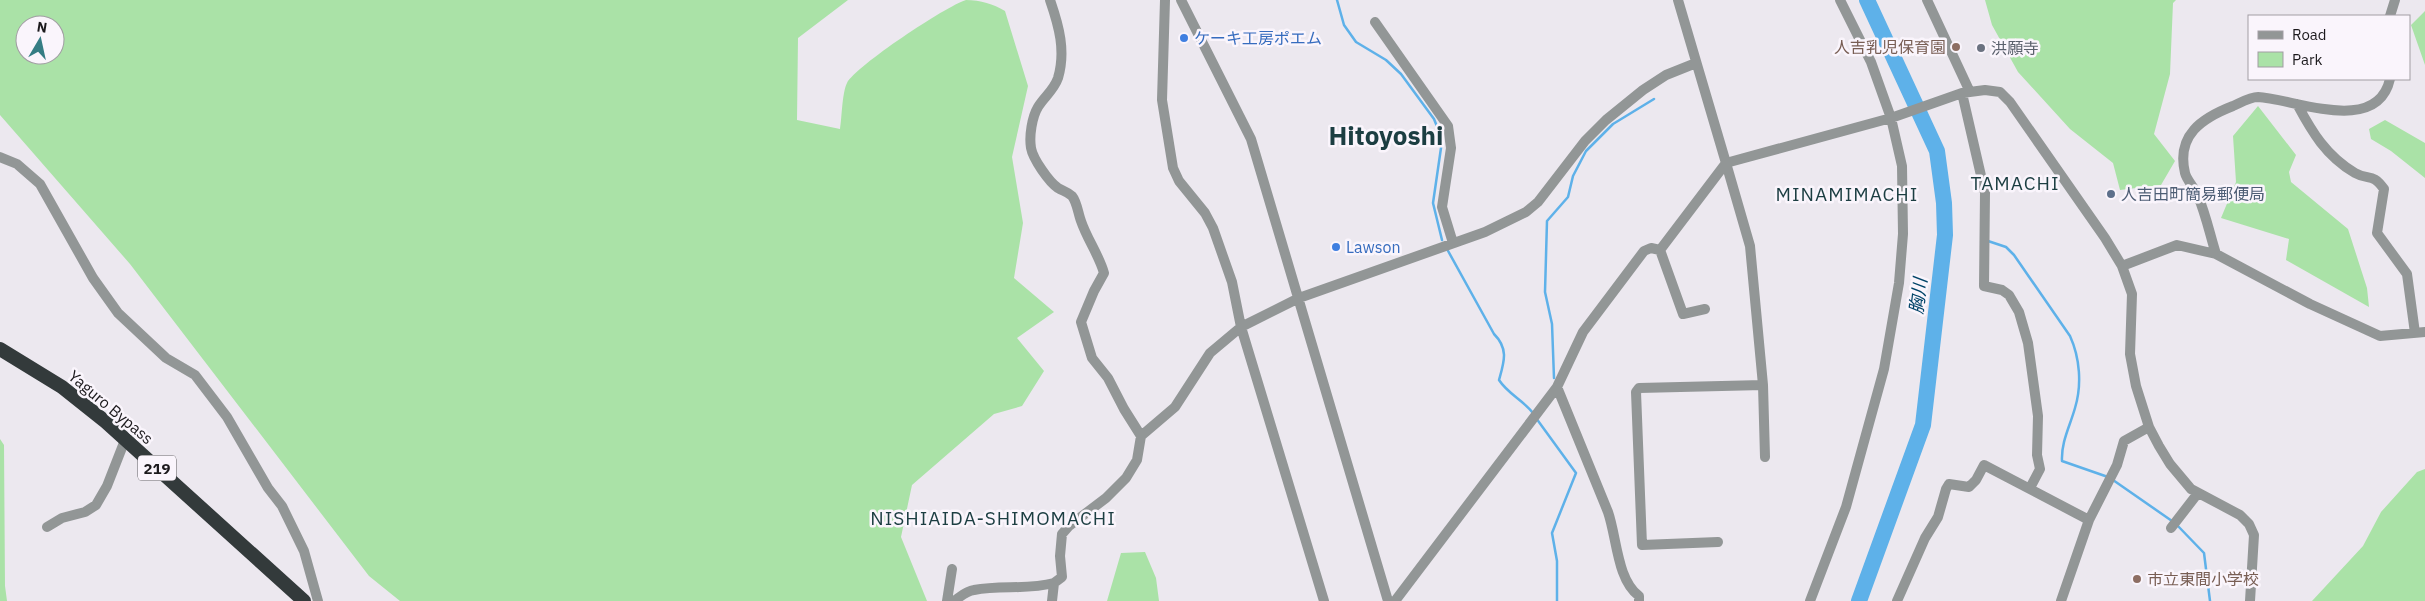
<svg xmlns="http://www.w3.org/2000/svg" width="2425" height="601" viewBox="0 0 2425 601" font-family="'IBM Plex Sans','Noto Sans JP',sans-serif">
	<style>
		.green { fill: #aae2a7; fill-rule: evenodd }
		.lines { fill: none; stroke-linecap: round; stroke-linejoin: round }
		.stream { stroke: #5eb1e9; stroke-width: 2.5 }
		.river { stroke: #5eb1e9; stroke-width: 16 }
		.minor { stroke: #929696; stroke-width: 10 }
		.highway { stroke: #333a3b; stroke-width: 14 }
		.shop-dot { fill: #3f7fe0; stroke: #faf5fc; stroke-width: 2 }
		.education-dot { fill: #8d6e63; stroke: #faf5fc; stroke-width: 2 }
		.worship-dot { fill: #6b7280; stroke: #faf5fc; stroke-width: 2 }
		.service-dot { fill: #5c6f8a; stroke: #faf5fc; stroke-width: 2 }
		.labels { text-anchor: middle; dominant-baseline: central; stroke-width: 5; stroke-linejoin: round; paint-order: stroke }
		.shield { fill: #faf5fc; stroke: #5f5c60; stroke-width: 1 }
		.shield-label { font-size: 15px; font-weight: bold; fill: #1c1a1d }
		.shop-label { font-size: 16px; fill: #366cbe; stroke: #faf5fc; text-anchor: start }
		.education-label { font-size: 16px; fill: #785e54; stroke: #faf5fc; text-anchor: end }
		.worship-label { font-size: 16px; fill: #5b616d; stroke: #faf5fc; text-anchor: start }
		.service-label { font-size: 16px; fill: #4e5e75; stroke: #faf5fc; text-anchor: start }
		.street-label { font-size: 16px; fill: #1c1a1d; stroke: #faf5fc }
		.water-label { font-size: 18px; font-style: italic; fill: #004468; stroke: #faf5fc }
		.quarter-label { font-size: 19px; letter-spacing: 1px; fill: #1c3e42; stroke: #faf5fc }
		.town-label { font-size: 26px; font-weight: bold; fill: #1c3e42; stroke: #faf5fc }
	</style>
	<rect width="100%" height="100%" fill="#ece8ef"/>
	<path class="green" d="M0,0H848L798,38L797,120L840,129C842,117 842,93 847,83C856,66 946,6 966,0C981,0 993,4 1005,11L1028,86L1012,157L1023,223L1014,278L1054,312L1017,338L1044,371L1022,406L994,414L912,485L901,537L927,601H400L369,576L130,264L0,115ZM25,25H55V55H25Z
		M1985,0H2176L2173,3L2170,74L2154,134L2175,161L2161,185L2120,190L2113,163L2070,129L2018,72L1992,25Z
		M2425,11V65L2411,25Z
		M2258,106L2296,155L2289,172L2291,182L2348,229L2367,288L2369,307L2286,260L2289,239L2221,218L2236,182L2233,136Z
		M2385,120L2425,143V178L2391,151L2371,139L2369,129Z
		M0,439L4,445L5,586L7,601H0Z
		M2425,469V601H2312L2363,546L2381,512L2417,472Z
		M1145,552L1156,578L1159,601H1107L1121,553Z"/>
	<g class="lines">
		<path class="stream" d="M1337,0L1344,25L1356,42L1386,60L1401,74L1434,119L1440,134L1441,148L1433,203L1442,240
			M1988,241L2006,247L2014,255L2070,336C2080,358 2082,385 2075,408C2070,426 2061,442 2062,461L2108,477
			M1447,249L1494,334C1509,349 1504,362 1499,380C1508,394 1523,400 1533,413
			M1554,378L1552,324L1545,292L1547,221L1568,197L1573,176L1586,151L1613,124L1654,99
			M1536,418L1576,473L1552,533L1557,561V601
			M2113,480L2172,521
			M2176,524L2204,553L2210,601"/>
		<path class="river" d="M1859,601L1923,425L1945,235L1944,203L1937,151L1867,0"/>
		<path class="minor" d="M1050,0C1059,26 1066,51 1058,78C1054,90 1044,97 1038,107C1032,117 1029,136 1031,148C1033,159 1049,182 1058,188C1063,191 1068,192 1072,196C1077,202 1078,213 1081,221C1087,239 1099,255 1104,273L1094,291L1081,322L1092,358L1108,378L1124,409L1141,436
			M1165,0L1162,100L1173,168L1179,181L1205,213L1213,228L1232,282L1241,327L1324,601
			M1181,0L1251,139L1388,601
			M1678,0L1726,163L1891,118L1962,93L1985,90L2000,92L2010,102L2105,238L2122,266L2132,294L2130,354L2136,386L2149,427L2159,446L2170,464L2191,489L2240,515L2249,524L2254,535L2250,601
			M1927,0L1970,92
			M2390,16L2395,0
			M1375,22L1448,126L1451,148L1442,207L1453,243
			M1962,93L1985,193L1984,286L2002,290L2009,295L2019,312L2028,343L2038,416L2037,455L2040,469L2030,488
			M2297,104C2312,132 2326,156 2355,173C2369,181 2372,172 2384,189L2377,233L2407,274L2415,333
			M0,157L17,164L40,184L93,278L118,313L166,358L195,375L227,417L268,488L282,506L304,551L318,601
			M1660,250L1726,163
			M2216,254C2210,235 2206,215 2198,196C2195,188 2187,181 2185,173C2176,135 2202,118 2233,106C2240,103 2250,97 2258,97C2295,99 2377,136 2390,79
			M2122,266L2177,245L2216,254L2310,304L2380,336L2425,332
			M1763,385L1765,457
			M1557,387L1608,512C1617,538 1617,580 1639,596V601
			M2089,520L2117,465L2124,441L2149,427
			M47,527L62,518L85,512L96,505L107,486L125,440
			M2171,528L2198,493
			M1718,542L1642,545L1636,392L1639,388L1763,385L1750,246L1726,163
			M947,601L952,569
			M954,601C960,597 966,591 974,590C1001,585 1027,590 1054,583
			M1052,601L1054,583L1062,577L1060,556L1062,534L1069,526L1106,498L1126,478L1137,460L1141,436L1175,407L1210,353L1241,327L1299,298L1485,232L1526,212L1538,202L1585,141L1606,120L1643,90L1666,75L1696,63
			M1395,601L1557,387L1583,332L1644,251L1651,248L1660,250L1683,314L1705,309
			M1810,601L1846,507L1884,369L1899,283L1903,234L1902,166L1891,118L1871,62L1840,0
			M1897,601L1925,538L1938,517L1946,489L1949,484L1969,487L1976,480L1984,465L2089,520L2061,601"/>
		<path class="highway" d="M0,349L62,387L106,422L304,601"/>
	</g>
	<g class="shop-dot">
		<circle cx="1184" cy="38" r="5"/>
		<circle cx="1336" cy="247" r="5"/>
	</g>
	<g class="education-dot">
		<circle cx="1956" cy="47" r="5"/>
		<circle cx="2137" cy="579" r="5"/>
	</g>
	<circle class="worship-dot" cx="1981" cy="48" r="5"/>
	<circle class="service-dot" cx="2111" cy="194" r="5"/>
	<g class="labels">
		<rect class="shield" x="138" y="455.5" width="38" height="25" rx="4"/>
		<g class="shield-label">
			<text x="157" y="468">219</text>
		</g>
		<g class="shop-label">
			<text x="1194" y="38">ケーキ工房ポエム</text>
			<text x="1346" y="247">Lawson</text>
		</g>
		<g class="education-label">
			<text x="1946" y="47">人吉乳児保育園</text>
			<text x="2147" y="579" text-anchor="start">市立東間小学校</text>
		</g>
		<g class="worship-label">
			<text x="1991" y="48">洪願寺</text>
		</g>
		<g class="service-label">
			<text x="2121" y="194">人吉田町簡易郵便局</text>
		</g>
		<g class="street-label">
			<text transform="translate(111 407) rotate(40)">Yaguro Bypass</text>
		</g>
		<g class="water-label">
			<text transform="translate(1918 296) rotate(-83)">胸川</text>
		</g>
		<g class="quarter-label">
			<text x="2015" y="183">TAMACHI</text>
			<text x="1847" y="194">MINAMIMACHI</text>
			<text x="993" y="518">NISHIAIDA-SHIMOMACHI</text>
		</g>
		<g class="town-label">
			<text x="1386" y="135">Hitoyoshi</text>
		</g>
	</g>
	<rect x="2248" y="15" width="162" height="65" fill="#faf5fc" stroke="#a19da3"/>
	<rect x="2258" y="31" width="25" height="8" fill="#929696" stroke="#a19da3"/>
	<text x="2292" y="40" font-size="15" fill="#1c1a1d">Road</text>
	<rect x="2258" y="52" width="25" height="15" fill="#aae2a7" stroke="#a19da3"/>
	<text x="2292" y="65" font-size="15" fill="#1c1a1d">Park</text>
	<g transform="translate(40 40) rotate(9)"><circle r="24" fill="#faf5fc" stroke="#a19da3"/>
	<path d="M0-4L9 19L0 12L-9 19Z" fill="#357d84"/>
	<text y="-8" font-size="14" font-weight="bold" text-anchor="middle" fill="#1c1a1d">N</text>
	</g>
</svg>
